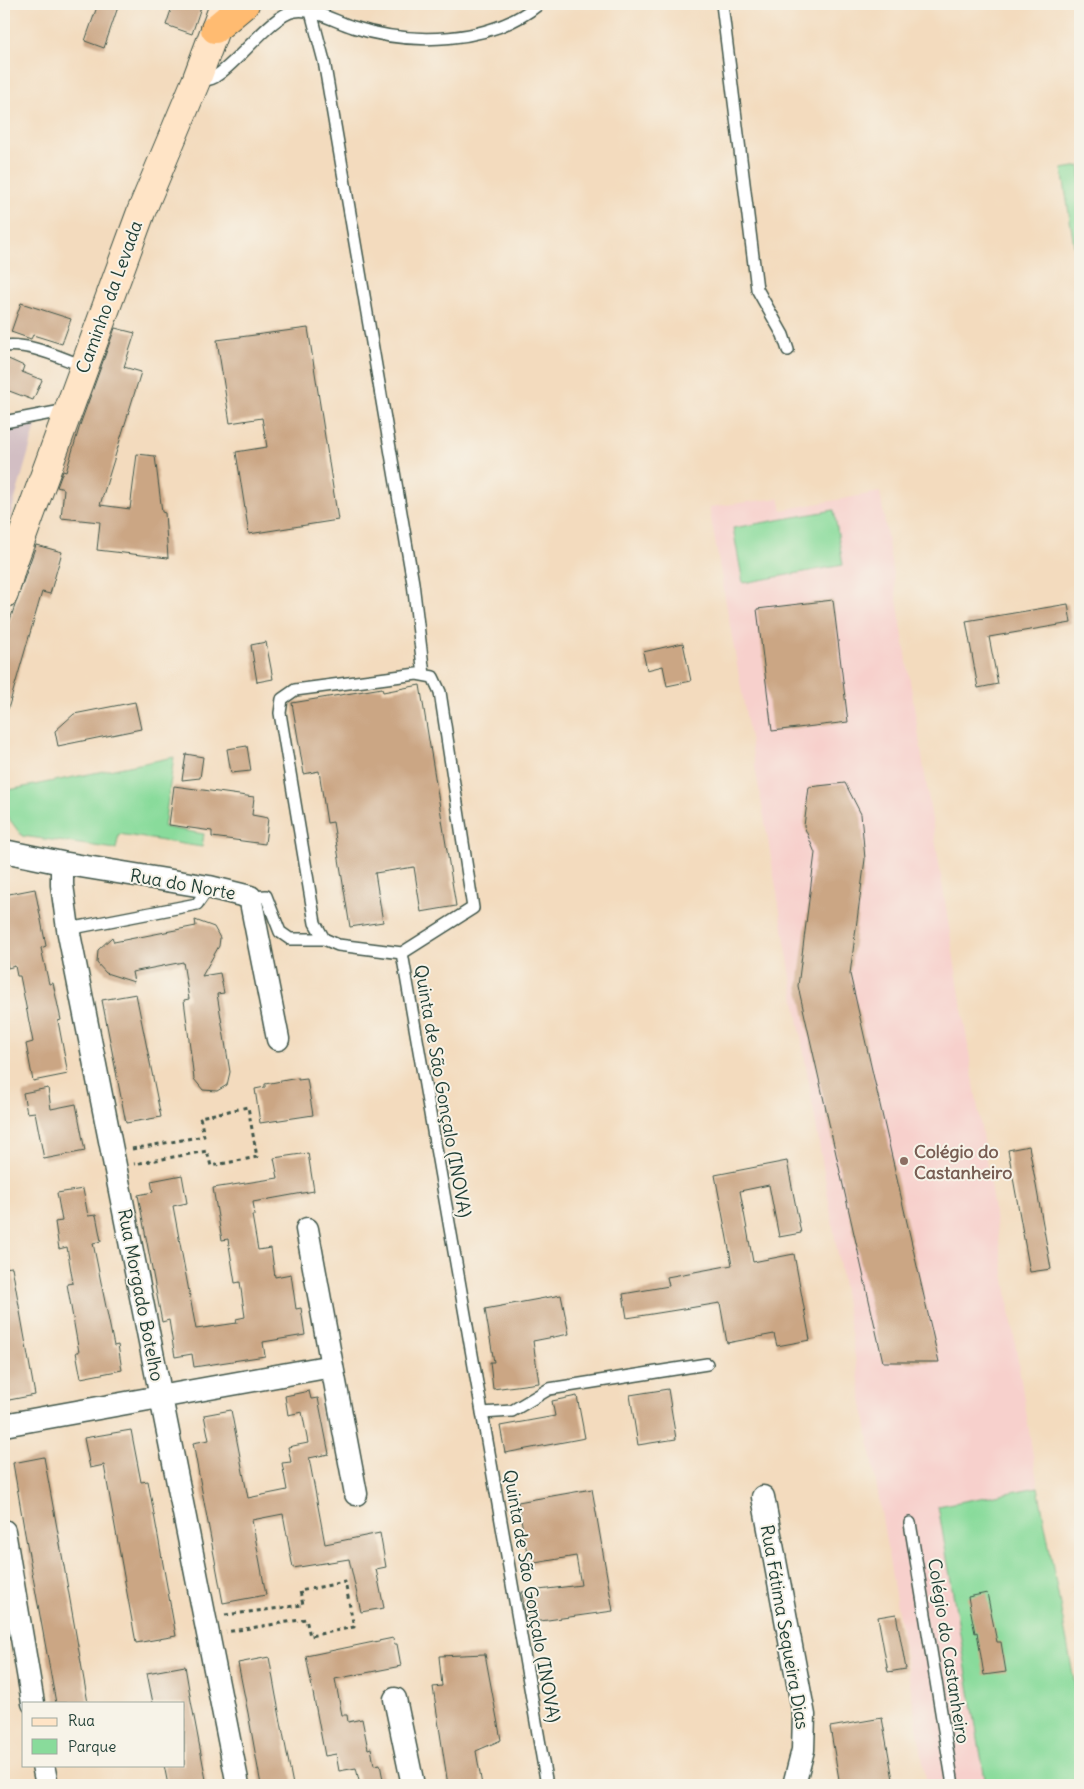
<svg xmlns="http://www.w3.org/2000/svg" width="1084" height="1789" viewBox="0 0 1084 1789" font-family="Delius,sans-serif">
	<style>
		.built { fill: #f7d0cc }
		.industrial { fill: #d2bec3 }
		.green { fill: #89db9b; stroke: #548c68 }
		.building { fill: #cba684 }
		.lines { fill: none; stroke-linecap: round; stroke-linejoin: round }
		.lane-casing { stroke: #3f5549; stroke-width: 14 }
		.street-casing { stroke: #3f5549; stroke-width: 25 }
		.secondary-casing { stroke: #3f5549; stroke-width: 30 }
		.highway-casing { stroke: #3f5549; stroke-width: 30 }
		.path { stroke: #3f5549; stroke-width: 3; stroke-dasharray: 4 4; stroke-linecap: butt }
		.lane { stroke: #fff; stroke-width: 11 }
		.street { stroke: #fff; stroke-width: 22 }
		.secondary { stroke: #ffe4c6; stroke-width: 28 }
		.highway { stroke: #ffbb71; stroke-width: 28 }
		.education-dot { fill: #8d6e63; stroke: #f7f3e8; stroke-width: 2 }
		.labels { text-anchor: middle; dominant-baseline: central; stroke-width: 4; stroke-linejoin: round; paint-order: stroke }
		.street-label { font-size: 18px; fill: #1f3d34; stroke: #f7f3e8 }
		.education-label { font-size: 18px; font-weight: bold; fill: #785e54; stroke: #f7f3e8; text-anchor: start }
	</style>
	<rect width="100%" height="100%" fill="#f7f3e8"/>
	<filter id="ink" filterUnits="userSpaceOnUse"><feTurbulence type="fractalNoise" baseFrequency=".02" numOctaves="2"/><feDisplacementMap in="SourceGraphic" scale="10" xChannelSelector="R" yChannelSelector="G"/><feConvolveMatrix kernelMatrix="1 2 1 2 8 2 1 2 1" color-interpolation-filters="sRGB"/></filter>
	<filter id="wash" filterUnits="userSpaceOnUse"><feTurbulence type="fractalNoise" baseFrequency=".0096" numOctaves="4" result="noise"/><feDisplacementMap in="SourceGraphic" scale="20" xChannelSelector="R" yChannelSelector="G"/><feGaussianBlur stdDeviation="1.12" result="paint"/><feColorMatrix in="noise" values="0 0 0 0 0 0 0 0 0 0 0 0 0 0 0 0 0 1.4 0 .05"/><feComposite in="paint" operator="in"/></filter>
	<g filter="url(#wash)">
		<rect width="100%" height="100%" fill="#f3dbbe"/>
		<path class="built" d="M880,492L1038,1487L938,1506L986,1785H927L767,834L709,507L779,498L782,510Z"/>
		<path class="industrial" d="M4,412L36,426L4,538Z"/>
		<path class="green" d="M1080,166V284L1062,169Z
			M834,510L843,565L743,583L733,528Z
			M174,757L164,827L204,834L202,847L119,834L116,849L22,836L4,812V791Z
			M1038,1487L1080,1712V1785H986L938,1506Z"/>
		<g id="blocks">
			<path class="building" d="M98,4H119L104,48L85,41Z
				M173,4H202L192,34L166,25Z
				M21,303L71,319L62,344L33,335L31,339L11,332Z
				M115,328L135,333L124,367L141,372L100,505L130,509L137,454L155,456L162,512L165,513L168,558L97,550L100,522L61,518L64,489L57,487L63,471L66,472L81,422Z
				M308,328L338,520L249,534L236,452L267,447L262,418L230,423L217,340Z
				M4,357L24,366L22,372L42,380L33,400L4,389Z
				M36,545L62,552L50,594L42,592L8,709H4V637Z
				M833,600L848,722L772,731L757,609Z
				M1068,604L1071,623L989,637L998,684L978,688L966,621Z
				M266,642L273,679L257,682L251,645Z
				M683,643L691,681L667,686L663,666L647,670L643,652Z
				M420,685L456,906L421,912L414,867L375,873L383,922L350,927L333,822L327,823L319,771L304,774L292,703L382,688L383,692Z
				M135,702L141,729L58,746L55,731L74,714Z
				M247,746L251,771L231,773L227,749Z
				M186,754L203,757L200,778L182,780Z
				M845,783L861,814L865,859L850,974L939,1362H883L798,986L815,853L804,826L809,787Z
				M174,786L254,797L252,815L268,818L265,844L212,837V831L169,825Z
				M35,889L46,946L41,948L49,984L53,983L61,1020L58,1021L68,1074L33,1081L26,1044L33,1042L20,976H17L15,966L8,968L4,947V895Z
				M195,920L214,927L220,938L219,946L202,976L220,973L224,993L217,994L230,1072L227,1085L217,1091L203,1090L194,1079L184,1000L189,999L183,962L132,972L134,982L106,973L97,963L98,950L112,937L114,942L196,926Z
				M136,994L161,1117L126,1123L102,1000Z
				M298,1078V1080L307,1079L313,1115L260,1123L255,1089L265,1087V1084Z
				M48,1088L51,1109L76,1104L85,1151L44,1159L35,1112L27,1113L23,1093Z
				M1029,1146L1051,1269L1030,1272L1008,1150Z
				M308,1153L314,1191L253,1202L255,1215H252L258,1250L271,1248L275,1277L291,1274L296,1309L301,1308L305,1335L263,1342L265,1356L194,1367L192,1354L175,1357L169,1320L162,1322L138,1195L153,1192L151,1181L182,1175L187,1203L173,1206L196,1329L237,1323L236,1319L245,1317L240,1282L235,1283L228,1239L222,1240L213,1188L278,1178L274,1158Z
				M787,1161L801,1233L779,1237L769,1185L740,1191L753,1262L794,1254L810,1340L777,1346L774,1334L727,1343L720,1303L627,1318L623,1294L669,1286L667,1277L732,1265L715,1175Z
				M83,1189L88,1216L96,1215L101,1241L93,1243L114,1346L118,1345L122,1370L81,1378L76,1352H79L67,1284L73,1283L67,1247L59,1249L55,1222L62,1221L57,1193Z
				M12,1267L35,1395L4,1401V1268Z
				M561,1295L569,1334L533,1341L539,1383L493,1389L490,1362H494L485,1309Z
				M668,1389L676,1439L638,1445L630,1395Z
				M309,1391L311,1399L318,1398L329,1454L309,1458L325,1544L380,1533L386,1567L376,1569L384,1608L361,1612L349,1559L293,1568L283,1514L252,1520L266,1595L223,1603L193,1443L209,1440L204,1415L231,1410L248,1498L287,1490L282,1463L291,1462L288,1447L308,1443L302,1412L288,1415L285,1396Z
				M577,1396L585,1438L505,1453L500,1426L555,1416L552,1401Z
				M131,1430L141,1482L148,1481L176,1636L136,1643L104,1465L90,1468L84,1438Z
				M44,1457L64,1566L88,1703H56L24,1528L13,1463Z
				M592,1489L613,1611L526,1623L522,1592L581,1585L576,1556L529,1564L518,1502Z
				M987,1593L997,1642H1001L1006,1672L984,1675L977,1632L975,1633L968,1597Z
				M896,1614L906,1669L888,1672L878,1617Z
				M393,1638L394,1644H397L401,1666L335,1679L342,1715H347L348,1722L362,1719L368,1749L371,1748L374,1765L380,1764L384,1785H360L356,1768L339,1771L336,1754L325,1756L306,1656Z
				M485,1654L501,1740L476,1751L482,1785H448L433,1687L442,1686L439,1656Z
				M269,1657L276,1696L293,1785H261L248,1713L238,1663Z
				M185,1666L191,1701L207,1785H168L164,1765H184V1703H153L147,1673Z
				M882,1718L894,1785H840L830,1727Z"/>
		</g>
	</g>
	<g filter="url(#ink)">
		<use href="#blocks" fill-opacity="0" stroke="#3f5549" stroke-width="1"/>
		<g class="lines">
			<g class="lane-casing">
				<path id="lane" d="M722,4L757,289L783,335L788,350
					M311,12L324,61L413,583L424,675
					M198,81C204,80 212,80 216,76C238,63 272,14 295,11C314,8 336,22 353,27C411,46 490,44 539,4
					M4,346C31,343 58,357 84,366
					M4,422L67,410
					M250,897L266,896L280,932L290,939H324L338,945L402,953L547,1785
					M68,929L197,904L209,887
					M324,939L315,923L280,713L282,699L295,690L417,674L433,677L440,692L473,908L402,953
					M482,1413L512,1411L549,1389L707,1364
					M910,1523L953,1785"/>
			</g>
			<g class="street-casing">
				<path id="street" d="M4,851L62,863V885L68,929L238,1785
					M62,863L209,887L250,897L278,1039
					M332,1366L356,1494
					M4,1425L332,1366L307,1229
					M763,1497L804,1715L803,1750L794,1785
					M4,1531L33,1703
					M395,1699L413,1785
					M43,1765L47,1785"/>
			</g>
			<g class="secondary-casing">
				<path id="secondary" d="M4,594L13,562L141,212L196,81L223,8"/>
			</g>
			<g class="highway-casing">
				<path id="highway" d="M215,29L245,4"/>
			</g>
			<path class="path" d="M132,1149L204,1136L200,1117L248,1107L257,1157L211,1166L207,1151L134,1164
				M225,1615L303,1605L300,1591L345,1582L354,1627L310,1636L306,1619L226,1632"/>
			<use href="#lane" class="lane"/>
			<use href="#street" class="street"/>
			<use href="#secondary" class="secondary"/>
			<use href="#highway" class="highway"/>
		</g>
	</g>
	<circle class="education-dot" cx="904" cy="1161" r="5"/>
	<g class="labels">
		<g class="street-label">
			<text transform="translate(109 297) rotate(-70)">Caminho da Levada</text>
			<text transform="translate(183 884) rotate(10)">Rua do Norte</text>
			<text transform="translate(443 1091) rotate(80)">Quinta de São Gonçalo (INOVA)</text>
			<text transform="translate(141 1295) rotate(79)">Rua Morgado Botelho</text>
			<text transform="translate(532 1596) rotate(80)">Quinta de São Gonçalo (INOVA)</text>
			<text transform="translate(785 1627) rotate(80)">Rua Fátima Sequeira Dias</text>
			<text transform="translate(949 1651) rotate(81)">Colégio do Castanheiro</text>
		</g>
		<g class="education-label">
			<text x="914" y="1151">Colégio do<tspan x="914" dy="21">Castanheiro</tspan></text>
		</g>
	</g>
	<rect width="1084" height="1789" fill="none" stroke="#f7f3e8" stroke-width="20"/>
	<rect x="22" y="1702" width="162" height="65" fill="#f7f3e8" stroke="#a1aaa0"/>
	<rect x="32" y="1718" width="25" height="8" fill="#ffe4c6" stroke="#a1aaa0"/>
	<text x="68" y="1726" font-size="15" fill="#1f3d34">Rua</text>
	<rect x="32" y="1739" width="25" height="15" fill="#89db9b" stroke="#a1aaa0"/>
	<text x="68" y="1752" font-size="15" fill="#1f3d34">Parque</text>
</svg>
